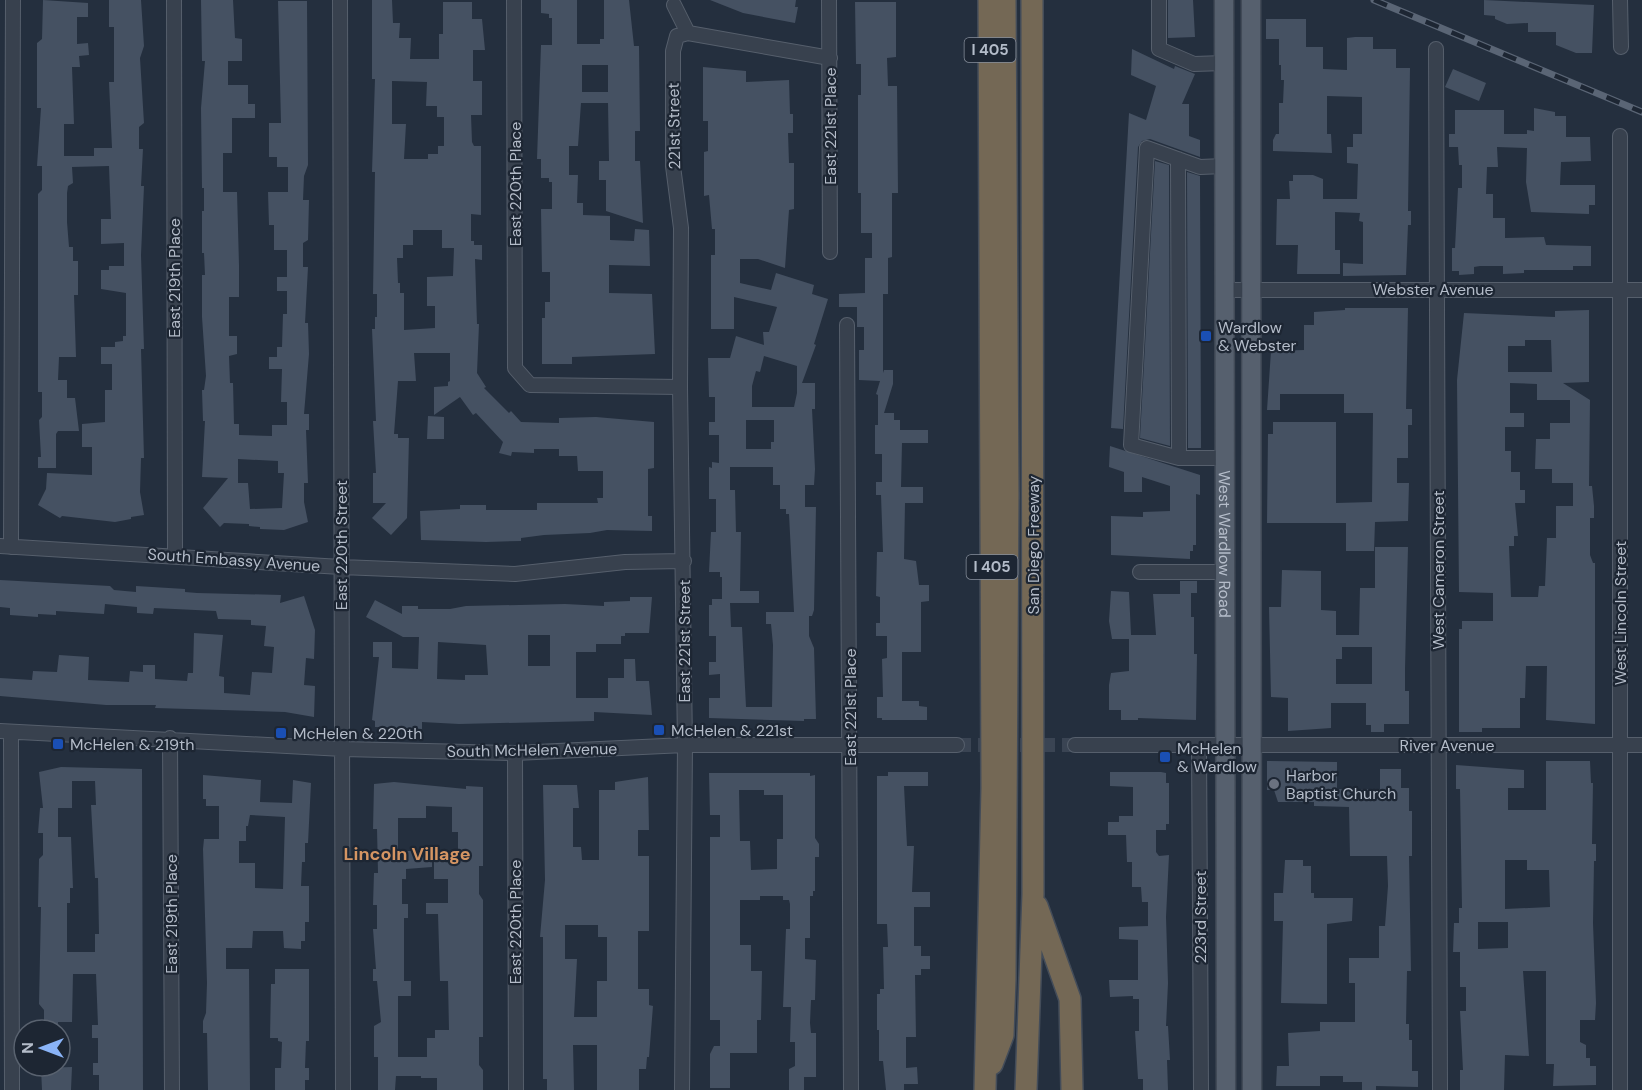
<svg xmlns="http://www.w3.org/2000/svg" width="1642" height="1090" viewBox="0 0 1642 1090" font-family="'DM Sans',sans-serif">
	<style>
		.building { fill: #455162; fill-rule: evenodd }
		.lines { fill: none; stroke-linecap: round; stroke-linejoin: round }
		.minor-tunnel { stroke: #3a4453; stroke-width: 14; stroke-dasharray: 14 7; stroke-linecap: butt }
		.minor-casing { stroke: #565f6c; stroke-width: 16 }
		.major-casing { stroke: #414a57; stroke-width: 21 }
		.highway-casing { stroke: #434c59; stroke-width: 24 }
		.minor { stroke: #38414e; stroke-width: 14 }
		.major { stroke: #56606e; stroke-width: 18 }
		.highway { stroke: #746855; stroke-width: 21 }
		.rail-casing { stroke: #5a6575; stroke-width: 7 }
		.rail { stroke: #1d2633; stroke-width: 4.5; stroke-dasharray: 14; stroke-linecap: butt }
		.transit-dot { fill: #1a4fb4; stroke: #1d2633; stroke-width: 2 }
		.worship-dot { fill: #6b7280; stroke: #1d2633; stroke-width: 2 }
		.labels { text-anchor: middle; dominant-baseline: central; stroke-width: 4.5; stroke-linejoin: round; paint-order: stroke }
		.shield { fill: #1d2633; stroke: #878f9c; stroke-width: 1.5 }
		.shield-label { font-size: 15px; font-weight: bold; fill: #b4bcc9 }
		.street-label { font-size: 16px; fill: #b4bcc9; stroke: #1d2633 }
		.poi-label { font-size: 16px; fill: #b4bcc9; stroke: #1d2633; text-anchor: start }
		.neighbourhood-label { font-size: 18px; font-weight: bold; fill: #d59563; stroke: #1d2633 }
	</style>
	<rect width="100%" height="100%" fill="#242f3e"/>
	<path class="building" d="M43,0L88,3V17H77V44L88,43L89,55L79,56L80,67H72L74,124H64V156H94V148H112L109,82H114V27H109V0H141L144,46L140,58L144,123L139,127V149H143L141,186H144L141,255L144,349H141L144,458H141L140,492L144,515L131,517V519L115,522L62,516L60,518L38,505L46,489L47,473L92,475V447H82V424L105,422V390H112V364H101V347H115V342L123,341V336H126V293L101,289V270H109V266H124V243L101,244V219H111L109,166L72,167L73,183L68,186L67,193V222L69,247H73V261H78V295H74L76,357H59L58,380H67V398H75L79,431H58L56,434V468H38V457H41L39,420L42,417V392H38V194L42,190V166H37L41,108H37V43L42,39Z
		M201,0H233L235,38L242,39V61H228V85H248V104H255V118H232V153H223V192H237L239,265V297H229V336H237V354L229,356L230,383H233L234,424H239V435L272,436V425H287V402H281L282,369H269V357H277V347H282L283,314H287V291H277V277H287V250H274V225H269L268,192H288V167H277V157H269V123H281L278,1H307L308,165L304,176L303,200H309L308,240L303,243V267H308L305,323H308L309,354L304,414H309V430H306L308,483H304V502L308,522L284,530L260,529V527L249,526V524L224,523L220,527L203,508L228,478L202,477L205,421H203L202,390H204L206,376L202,317V275H205L204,253H202V211H204V188H202L201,108L205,61H202ZM238,459L278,461V473H284L282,508L250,509L248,483H238Z
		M372,0H392L393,23H400L399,38H411L410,59H439V34H443V2H472V19H482L485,50H473V81H482V115H471L472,142L474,146H481V215L471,214V241H474V245H482V260L475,259L477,324H479L477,373L486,387L484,388L509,413L511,411L521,422L559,423V418L596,417L654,422V468L648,469V516H652V531L607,530L590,533L544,535L521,538V541L486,542L421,540L420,511L460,509V505H486V510H537V503H598L597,498H603V471H578L577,456H559V449H534V453L512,452L511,456L499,453L503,442L476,413L473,415L460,397L434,415V387L448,386V382L450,381V353H414L416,381H398L394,434H398V438H409L407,518L391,535L372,518L386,503H373V473H376L373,421H376L372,329H375V317H377V294H373L375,172H372L375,79H372ZM392,81L427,82L426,106H437V117H444V146H438V154H428V159H404L406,124H392ZM413,230H442V248H454L453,276L427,277V306H435V328L404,330V293H400V283H398L397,258H403V245H413Z
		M541,0H577V44H600V39H604V0H629L634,46H639L640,131H635V161H640L643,223L606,211V180H599V161H609L608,103H581L578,146H569V175H578L577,203H583V215L610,216V240L634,241L635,229L649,230L650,266L609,265V293L652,294L655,354L572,357V364H542V318H545V302H550V272H542L541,209H552V182H549V178H541V159H537L541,45H552V18H549V14L541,13ZM582,65H608V92H582Z
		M710,0H796L795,7H798L795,23L743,13Z
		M1168,0H1193L1195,37L1168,38Z
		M1484,0L1594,5L1592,53H1576L1556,45V32H1528V23L1507,24L1495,19V16L1484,15Z
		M855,2H896V57L887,58L888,86H897L898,193H892V257L888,258V294H883V373L884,370H893V384L884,413H894V420H900V430H928V443H902L901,487H923V503H905L904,559L916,561L919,585H929V601L921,602V652H902V701H919V706L927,707V720H882V718H877V697H883L882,659L887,658V636H876V623H880V597L876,596L877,552H883L881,495H876V482H882V454H875V425H878V395L876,394L880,381L859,380V350H864V327H857V307H839V294L865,293V258H872V233H861V193H858V95H861V64H856Z
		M1266,19H1306V47H1323V69L1347,70V38L1355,37H1373V49H1396V68H1410L1408,211H1411V225H1408L1406,275L1343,276V263L1363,264V222L1359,221L1360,213L1335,212V250H1340V274H1297L1298,245H1276L1277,199H1290L1289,181H1293V175H1313L1323,179V199H1357L1358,164L1347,163V147H1353V134H1362V97L1327,96V134H1331L1332,153L1273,151V140L1276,134H1279V103H1283L1284,80H1281V65H1279V39H1266Z
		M1132,49L1174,69L1175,66L1195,74L1182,104H1189V136L1200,140V157L1150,139L1142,141L1138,147L1123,429L1111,428L1129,113L1146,120L1156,86L1131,75Z
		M703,67L746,71V82L789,80L790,114H793V133H788L789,163H794V209L789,210L785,268L758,259H740V283L771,290L776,273L814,285L812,294L828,299L814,344L816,345L802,383H815V409H812L815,469L814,485H805V507H816L814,610L812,616H809V636L814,648L816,719H804V721L709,718V698H720V674L709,675V662H716V636H709V605H712V599H722V577H720V572H709L711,532H716V499H709V467L712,468V462L719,463V435H709V422H715V397H709L708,358H730L736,336L764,345L763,332H769L777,307L734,297V329H711V255H715V229H712L709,195L704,196V152L708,151V121H703ZM764,356L797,366V393L794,407H752V386L756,371L760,372ZM746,420H774V442H771V449H746ZM730,467H773V485H780V509H786V514H789L794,612H766V624H771L773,645L772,707H746L742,627H731L730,603H759V591H740L741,532H736L735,490H730Z
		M1453,69L1486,83L1479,101L1445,87Z
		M1534,108L1555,112V116H1566V137H1590L1591,161L1561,162L1560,185H1595V205H1589V214L1531,212L1526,182L1527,148L1497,147L1498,167H1487L1486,194H1493V218H1505V238L1544,237L1546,245L1591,246V266H1573V270H1524V273L1503,274V266H1480L1474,267V274L1459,275V271H1452V248H1455L1458,188H1462V165H1459L1458,147H1449V134H1455V110H1504V134H1527V130L1534,131Z
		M1155,161L1169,165L1170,446L1140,438Z
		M1187,172L1200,176L1201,448H1188Z
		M1345,308H1408L1406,409H1412V425H1408V458H1397V483H1409L1408,521L1375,522L1374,551H1346V523H1267L1268,434H1273V422H1336V503L1372,502L1373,413H1344V394H1280V410H1267L1271,351L1304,350V325H1314V312L1345,310Z
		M1589,310V382L1563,383L1590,400L1589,486H1592L1594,506V518H1590V555L1593,563H1595V724L1546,720L1547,666H1526L1525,698H1520V728H1482V732H1459V629H1462V621H1493V593L1459,592L1457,380L1464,313L1555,317V311ZM1525,340H1551L1552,372H1508V346H1525ZM1510,383L1537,384V400H1570V423H1550V439H1536L1535,469H1552V483H1573V506H1556V538H1547L1545,586H1539L1538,597H1511L1509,546H1514V536H1518L1515,503H1525V490H1520V472H1511V451H1505V427H1524V413H1510Z
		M428,416L444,417V439H427Z
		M1110,446L1200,475V495L1196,494V545H1193V551H1190V559L1111,555V516L1143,517V512L1170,511V486L1142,477V492H1124V472L1109,467Z
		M1375,547H1408L1405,669V691H1409V724H1384V732H1371V725H1366V703H1331V728L1288,731V698L1271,697L1269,607H1281L1282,570L1321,571V610L1336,611V635H1359L1360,588H1375ZM1342,647H1372V684H1336V659H1342Z
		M0,580L110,586L114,590L136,592V586L185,589V592L197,593L281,595L280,603L304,596L315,630L314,659L306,658L304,685L315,686L314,717L285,712L155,708L156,705H106L0,696V678L32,680L33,671L57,672L59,655L89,657L88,680L129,682L130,671L143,672V665H155V679L187,681L188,673H193L194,633L223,635L219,676L224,677V693L250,695L252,672L272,673L274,647L264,646L266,626L251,625V620L218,619L216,611L154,608L153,614L137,613V607L105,604L104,614L56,611V615L38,614V617L10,615V608L0,607Z
		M1180,581H1197V593H1191V617H1194V654H1197L1196,720L1138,718V720H1121V710H1109V685L1111,673L1129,671V639H1112L1109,621L1111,591L1129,592L1131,635H1156L1153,594H1180Z
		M630,597H652L649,633H625V636H621V644H596V652H576V698H608V678H624V659H635L636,681H649L652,715L594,712V721L459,724L422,722V729L375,727V721L372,720L379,657H373V642H392V668L418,669L419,637H403L366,617L375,600L402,614V606H418V609H450L466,606L565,604L604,606V602L630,601ZM528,635H550V666H528ZM438,642L486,645L488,675H465V680L437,679Z
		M1267,761L1337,762V789H1380V769H1401V788H1409V811H1412V856H1409L1411,971H1407L1406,1024H1409V1040H1412V1071H1418V1087L1376,1086V1090H1362V1082H1343V1076H1320V1086H1276L1277,1066H1289L1288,1033L1320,1031V1022H1355V983H1349V958H1379V926H1385L1388,886L1387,856H1350L1349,807L1314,806V802H1278L1274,790H1267Z
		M1546,761H1590L1591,783H1593L1592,844H1596V861H1594L1593,923L1596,1003L1595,1020H1580V1042L1586,1045V1058H1590V1066H1596V1085L1553,1086L1554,1064H1546V971H1523L1529,1056L1505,1055L1504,1090H1460V1070H1463L1460,1011H1466V987H1460V952H1453L1454,923H1459V908H1462L1460,789H1456V765L1524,770V788H1508V810H1546ZM1505,860H1527V870H1549L1550,907L1505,909ZM1478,922H1508V948L1478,949Z
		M61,767L142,769L143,1090H99V1075H93V1063H98V1038H92V1025H98L96,974H73L72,1022H58V1030H44V1010L39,1004L41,907H38L39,859L43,855V833H38L40,808H43L39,772ZM72,781H95L96,805H91L95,878H98L99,934H95V952H67V903H70V888H73L71,837H58V808H72Z
		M888,772H928V786H904L907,846H914L912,892H930V907H914V946H921V956H930V969H921V975H915L916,1037H906V1068L917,1067L918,1084H904V1090H886L883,1061H879V1030H877V994H880V989H884L883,947H888L887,924H877V776H888Z
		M1110,772H1161L1166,773V783H1169V824H1166V830H1156V852L1159,856L1169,855L1166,917L1168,983L1166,1026H1168L1170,1060H1167L1168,1090H1143V1079H1138L1135,1031H1139V999H1133V996L1110,997L1109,980H1138V940L1119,939V927L1148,926V902H1142L1141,887H1132V862H1127L1126,835H1108V822H1119V816H1133V787L1110,786Z
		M709,773H810V776L815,775V838L819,844V857H815V891H813V896H810V938H805V959L816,960L815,1000H811L810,1023L811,1033H816V1077H804V1090H789V1069L795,1066V1042H790L791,1007H783L786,929H790V904L789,900H783V896H760V900H740V945H751V971H762L761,1020H757V1053H730V1088H710V1054L714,1046H720V1020H710V837H720V815H710ZM739,790H764V795H783V839H777V869L751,870L750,841H740Z
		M203,775L261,780L260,802L292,803L293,780L311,783L308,843H305V862H302L301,886H309V922H305V941H301V949L284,948L283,931H253L252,948H226V969H249L250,1090H208L207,1033H203V1021L206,1013L207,983L203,849L204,839H219V806H206V799H203ZM250,815L285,817L283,889L255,888V863H239V841H246V826H248Z
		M648,777L649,830H638V856H649V931H638V989H649V1005L653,1006L649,1057H647L646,1069H639V1090H597V1045H573L574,1090H547V1079H543V937H540L545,880L543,785H577L579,808H573V847H581L582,860H599V790H615V782ZM565,925H598V937H607V981H597V1017H574L577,959H565Z
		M394,782L466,789V786L483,787V866H479V894L483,900V1037H479V1065L483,1070V1090H437V1078H421V1076H396L395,1090H378V1057H374V1026L381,1022L377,981H373V969H376L373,929H377V905H373L374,873H378L377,829H373L374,784ZM426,806L452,807V832H458V861L434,860V879H448V903H426V914H438L440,981H448L449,1030H435V1038H427V1057H398V996H411V981H404V918H408V904H402V879H406V869L432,867V851H398V818H426Z
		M1285,860H1303V866H1311V893H1314V898H1353L1352,921L1327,924V1004L1281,1003L1283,921H1274V893H1283Z
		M275,969H309V1041H306L305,1068H309V1080H305V1090H275V1068H281L282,1042L278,1041V1038H270L271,984H275Z
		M72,1067L71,1090H42L41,1068Z"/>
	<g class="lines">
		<path class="minor-tunnel" d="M957,745H1075"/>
		<g class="minor-casing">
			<path id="minor" d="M174,0L175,556
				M340,0L343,1090
				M514,0L515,368L530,385L680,387
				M829,0L830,252
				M1159,0V49L1194,64L1224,63
				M1620,0L1621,47
				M674,5L688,33
				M1436,49L1440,1090
				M1178,159L1179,458
				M1224,166L1200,167L1147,148L1131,445L1179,458H1224
				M1224,290H1642
				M847,325L851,1090
				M0,546L341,567L515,574L625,562L684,561
				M11,547L13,0
				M1140,572H1225
				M0,731L343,749L515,753L685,745H957
				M11,732L12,1090
				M170,738L172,1090
				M1075,745H1642
				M1199,745L1201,1090
				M515,753L516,1090
				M682,1090L685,745L680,387L681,228L673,166V51L677,36L688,33L830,58
				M1620,1090V136"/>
		</g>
		<g class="major-casing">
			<g id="major">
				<path id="s1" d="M1224,0L1226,1090"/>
				<path d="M1251,0L1252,1090"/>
			</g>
		</g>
		<g class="highway-casing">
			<path id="highway" d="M1037,906L1070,999L1072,1090
				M992,1064L1003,1035L1005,979L1008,495L1005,0
				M985,1090L992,788L989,0
				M1026,1090L1033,894L1032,0"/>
		</g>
		<use href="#minor" class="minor"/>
		<use href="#major" class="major"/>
		<use href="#highway" class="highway"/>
		<g class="rail-casing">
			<path id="rail" d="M1374,0L1642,112"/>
		</g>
		<use href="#rail" class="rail"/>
	</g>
	<g class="transit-dot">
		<rect x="1200" y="330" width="12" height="12" rx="3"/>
		<rect x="653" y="724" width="12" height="12" rx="3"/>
		<rect x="275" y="727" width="12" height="12" rx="3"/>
		<rect x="52" y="738" width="12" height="12" rx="3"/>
		<rect x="1159" y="751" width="12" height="12" rx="3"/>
	</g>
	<circle class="worship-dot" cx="1274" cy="784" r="6"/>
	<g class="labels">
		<g class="shield">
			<rect x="964.5" y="38" width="51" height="24" rx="4.5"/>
			<rect x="966.5" y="555" width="51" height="24" rx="4.5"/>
		</g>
		<g class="shield-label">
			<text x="990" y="50">I 405</text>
			<text x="992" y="567">I 405</text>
		</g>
		<g class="street-label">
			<text transform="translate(674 126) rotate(-91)">221st Street</text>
			<text transform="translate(830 126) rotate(-90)">East 221st Place</text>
			<text transform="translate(515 184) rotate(-90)">East 220th Place</text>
			<text transform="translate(174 278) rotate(-90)">East 219th Place</text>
			<text x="1433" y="289">Webster Avenue</text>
			<text transform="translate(341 545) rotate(-90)">East 220th Street</text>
			<text transform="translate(1033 545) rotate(-90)">San Diego Freeway</text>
			<text stroke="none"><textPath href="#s1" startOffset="544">West Wardlow Road</textPath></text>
			<text transform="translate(234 560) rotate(4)">South Embassy Avenue</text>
			<text transform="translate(1438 570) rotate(-90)">West Cameron Street</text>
			<text transform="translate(1620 613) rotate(-90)">West Lincoln Street</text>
			<text transform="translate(684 641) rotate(-90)">East 221st Street</text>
			<text transform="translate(850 707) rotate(-90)">East 221st Place</text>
			<text x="1447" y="745">River Avenue</text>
			<text transform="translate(532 750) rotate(-1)">South McHelen Avenue</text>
			<text transform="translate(171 914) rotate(-90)">East 219th Place</text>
			<text transform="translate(1200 917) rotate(-90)">223rd Street</text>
			<text transform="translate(515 922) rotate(-90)">East 220th Place</text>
		</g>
		<g class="poi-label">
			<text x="1218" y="327">Wardlow<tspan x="1218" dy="18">&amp; Webster</tspan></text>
			<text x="671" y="730">McHelen &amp; 221st</text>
			<text x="293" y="733">McHelen &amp; 220th</text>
			<text x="70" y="744">McHelen &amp; 219th</text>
			<text x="1177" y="748">McHelen<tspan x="1177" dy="18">&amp; Wardlow</tspan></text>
			<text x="1286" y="775">Harbor<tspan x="1286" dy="18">Baptist Church</tspan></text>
		</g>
		<g class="neighbourhood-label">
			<text x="407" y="854">Lincoln Village</text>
		</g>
	</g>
	<g transform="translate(42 1048) rotate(270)"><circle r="28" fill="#1d2633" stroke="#59626f" stroke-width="1.5"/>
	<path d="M0-4.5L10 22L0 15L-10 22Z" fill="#8ab4f8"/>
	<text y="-9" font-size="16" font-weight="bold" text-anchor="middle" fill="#b4bcc9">N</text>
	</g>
</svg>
